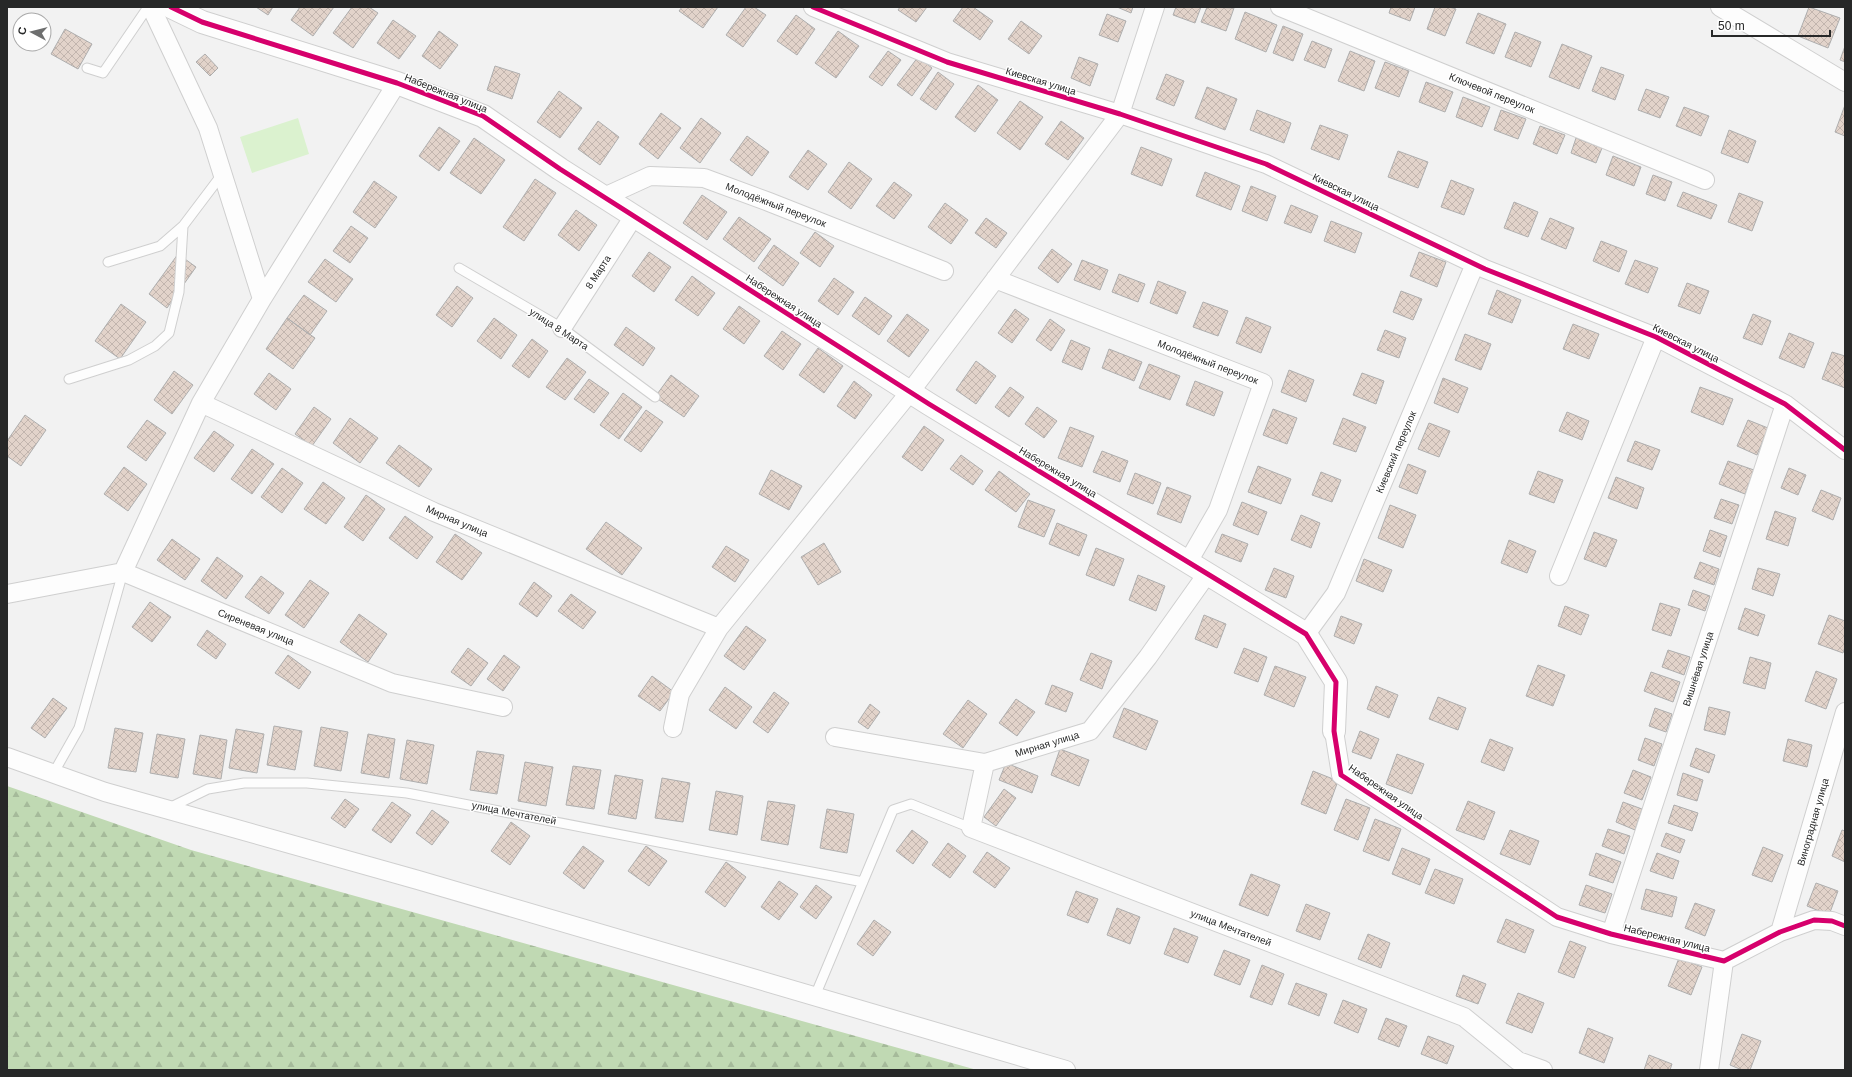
<svg xmlns="http://www.w3.org/2000/svg" width="1852" height="1077" viewBox="0 0 1852 1077" font-family="Helvetica,sans-serif">
	<style>
		.forest { fill: url(#forest-firs) }
		.pitch { fill: #dbf2cf }
		.building { fill: url(#building-cross-hatch); stroke: #aeaeae }
		.lines { fill: none; stroke-linecap: round; stroke-linejoin: round }
		.service-casing { stroke: #cfcfcf; stroke-width: 11 }
		.minor-casing { stroke: #cfcfcf; stroke-width: 20 }
		.tertiary-casing { stroke: #cfcfcf; stroke-width: 24 }
		.service { stroke: #fdfdfd; stroke-width: 9 }
		.minor { stroke: #fdfdfd; stroke-width: 18 }
		.tertiary { stroke: #fdfdfd; stroke-width: 22 }
		.cycleway-casing { stroke: #fff; stroke-width: 8 }
		.cycleway { stroke: #d6006c; stroke-width: 5 }
		.labels { text-anchor: middle; dominant-baseline: central; stroke-width: 3; stroke-linejoin: round; paint-order: stroke }
		.street-label { font-size: 10px; fill: #272828; stroke: #fff }
	</style>
	<defs>
		<pattern id="forest-firs" width="22" height="20" patternUnits="userSpaceOnUse"><rect width="22" height="20" fill="#c0d9b3"/><path d="M5 1l3.5 6h-7zM16 11l3.5 6h-7z" fill="#a5ba9a"/></pattern>
		<pattern id="building-cross-hatch" width="8" height="8" patternUnits="userSpaceOnUse"><rect width="8" height="8" fill="#e2d3ca"/><path d="M0 0l8 8M0 8l8-8" fill="none" stroke="#c2b5ae"/></pattern>
	</defs>
	<rect width="100%" height="100%" fill="#f2f2f2"/>
	<path class="forest" d="M7,786L191,850L977,1070H7Z"/>
	<path class="pitch" d="M298,118L309,154L252,173L240,137Z"/>
	<path class="building" d="M256,7H273L268,15Z
		M300,7H334L313,36L291,20Z
		M352,7H369L378,13L353,48L333,33Z
		M682,7H718L703,28L679,11Z
		M746,7H754L766,15L743,47L726,35Z
		M900,7H927L916,22L898,10Z
		M963,7H973L993,21L980,40L953,21Z
		M1117,7H1133L1131,13Z
		M1176,7H1201L1195,23L1173,15Z
		M1207,7L1234,8L1226,31L1201,22Z
		M1391,7H1415L1410,21L1389,13Z
		M1435,7H1449L1456,9L1445,36L1427,29Z
		M1809,7L1840,18L1828,48L1798,36Z
		M1245,12L1277,25L1266,52L1235,39Z
		M1478,13L1506,24L1494,54L1466,43Z
		M1107,14L1126,21L1118,42L1099,35Z
		M796,15L815,29L797,55L777,41Z
		M393,20L416,36L399,59L377,43Z
		M1021,21L1042,36L1029,54L1008,39Z
		M1283,26L1303,34L1293,61L1273,53Z
		M65,29L92,44L78,69L51,54Z
		M439,31L458,45L440,69L422,56Z
		M838,31L859,46L836,78L815,63Z
		M1515,32L1541,42L1531,67L1505,57Z
		M1312,41L1332,49L1325,68L1304,60Z
		M1562,44L1592,56L1579,89L1549,77Z
		M1845,46V62L1840,60Z
		M888,51L901,60L882,86L869,77Z
		M1350,51L1375,61L1364,91L1338,81Z
		M205,54L218,68L210,76L196,62Z
		M918,57L932,68L912,96L897,85Z
		M1079,57L1098,64L1090,86L1071,78Z
		M1385,62L1409,71L1399,97L1375,88Z
		M495,66L520,74L512,99L487,90Z
		M1601,67L1624,75L1615,100L1592,91Z
		M938,72L954,84L936,110L920,99Z
		M1166,74L1184,81L1174,106L1156,99Z
		M1426,82L1453,92L1445,112L1419,102Z
		M978,85L998,100L975,132L955,117Z
		M1207,87L1237,99L1225,130L1195,118Z
		M1646,89L1669,97L1660,118L1638,110Z
		M559,91L582,108L560,138L537,122Z
		M1463,97L1490,107L1482,127L1456,117Z
		M1020,101L1043,117L1020,150L997,133Z
		M1845,105V136L1835,132Z
		M1684,107L1709,116L1701,136L1676,126Z
		M1257,110L1291,123L1284,143L1250,130Z
		M1501,110L1526,119L1518,139L1494,130Z
		M661,113L681,128L658,159L639,144Z
		M701,118L721,133L700,163L680,148Z
		M598,121L619,137L600,165L578,149Z
		M1061,121L1084,138L1068,160L1045,144Z
		M1320,125L1348,135L1339,160L1311,149Z
		M1540,126L1565,135L1557,154L1533,144Z
		M439,127L460,141L439,171L419,156Z
		M1729,130L1756,141L1748,163L1721,153Z
		M747,136L769,152L752,176L730,160Z
		M474,138L505,160L481,194L450,173Z
		M1576,138L1602,148L1596,163L1571,153Z
		M1141,147L1172,159L1162,186L1131,174Z
		M808,150L827,164L808,190L789,177Z
		M1398,151L1428,162L1418,188L1388,177Z
		M1613,156L1641,167L1634,186L1606,175Z
		M849,162L872,179L851,209L828,192Z
		M1205,172L1240,186L1231,210L1196,196Z
		M1653,175L1672,182L1665,201L1646,194Z
		M535,179L556,193L524,241L503,227Z
		M1451,180L1474,189L1464,215L1441,207Z
		M374,181L397,197L375,228L353,212Z
		M894,182L912,195L894,219L876,206Z
		M1251,186L1276,196L1267,221L1242,211Z
		M1683,192L1717,205L1711,219L1677,206Z
		M1739,193L1763,202L1752,231L1728,222Z
		M702,195L727,212L707,240L683,223Z
		M1514,202L1538,212L1528,237L1504,228Z
		M945,203L968,220L951,244L928,227Z
		M1291,205L1318,216L1311,233L1284,223Z
		M576,210L597,225L579,251L558,235Z
		M739,217L771,239L754,262L723,239Z
		M986,218L1007,233L996,248L975,233Z
		M1550,218L1574,228L1566,249L1541,239Z
		M1331,221L1362,233L1355,253L1324,241Z
		M351,226L368,238L350,263L333,251Z
		M815,232L834,246L820,267L800,253Z
		M1601,241L1627,251L1619,272L1593,261Z
		M774,245L799,263L783,286L758,268Z
		M1052,249L1072,264L1058,283L1038,268Z
		M649,252L671,267L654,292L632,276Z
		M1419,252L1446,262L1437,287L1410,276Z
		M178,254L196,267L167,308L149,294Z
		M325,259L353,279L336,302L308,282Z
		M1082,260L1108,270L1100,290L1074,280Z
		M1635,260L1658,268L1648,293L1625,284Z
		M1119,274L1145,284L1138,302L1112,292Z
		M692,276L715,293L698,316L675,300Z
		M834,278L854,292L838,315L818,301Z
		M1158,281L1186,292L1177,314L1150,303Z
		M1687,283L1709,291L1700,314L1678,306Z
		M457,286L473,298L452,327L436,315Z
		M1497,290L1521,300L1512,323L1488,314Z
		M1401,291L1422,299L1413,320L1393,312Z
		M304,295L327,311L310,335L287,318Z
		M865,297L892,316L879,335L852,316Z
		M1203,302L1228,311L1218,336L1193,327Z
		M121,304L146,322L120,359L95,341Z
		M739,306L760,321L744,344L723,329Z
		M1015,309L1029,319L1012,343L998,333Z
		M907,314L929,330L909,357L887,341Z
		M1753,314L1771,321L1762,345L1743,338Z
		M1246,317L1271,327L1261,353L1236,343Z
		M287,318L315,338L293,369L266,349Z
		M494,318L517,335L501,359L477,341Z
		M1050,319L1065,330L1051,351L1036,340Z
		M1573,324L1599,334L1589,359L1563,349Z
		M626,327L655,348L643,366L614,345Z
		M1385,330L1406,338L1399,358L1377,350Z
		M782,331L801,344L783,370L764,356Z
		M1789,333L1814,343L1804,368L1779,358Z
		M1465,334L1491,344L1481,370L1455,360Z
		M532,339L548,351L529,378L512,366Z
		M1071,340L1090,348L1082,370L1062,362Z
		M818,348L843,366L824,393L799,375Z
		M1109,349L1142,362L1134,381L1102,368Z
		M1832,352L1845,356V388L1822,379Z
		M567,358L586,372L565,400L546,387Z
		M976,361L996,376L976,404L956,390Z
		M1149,364L1180,376L1170,400L1139,388Z
		M1289,370L1314,380L1306,402L1281,392Z
		M174,371L193,385L172,414L154,400Z
		M269,373L291,389L276,410L254,394Z
		M1362,373L1384,381L1376,404L1353,395Z
		M671,375L699,396L684,417L655,397Z
		M1443,378L1468,388L1458,413L1434,403Z
		M589,379L609,393L594,413L574,399Z
		M854,381L872,395L855,419L837,406Z
		M1195,381L1223,392L1214,416L1186,405Z
		M1010,387L1024,397L1009,417L995,407Z
		M1700,387L1733,399L1723,425L1691,412Z
		M623,393L642,407L619,439L600,425Z
		M314,407L331,419L312,446L295,434Z
		M1037,407L1057,421L1044,438L1025,424Z
		M1273,409L1297,418L1287,444L1263,435Z
		M646,410L663,422L641,452L624,440Z
		M1567,412L1589,421L1582,440L1559,431Z
		M25,415L46,430L21,466L7,456V441Z
		M350,418L378,438L360,463L333,443Z
		M1343,418L1366,427L1356,452L1333,444Z
		M147,420L166,433L146,461L127,447Z
		M1748,420L1768,428L1757,455L1737,446Z
		M1429,423L1450,431L1439,457L1418,449Z
		M924,426L944,440L922,471L902,457Z
		M1070,427L1094,436L1082,467L1058,458Z
		M214,431L234,445L214,472L194,458Z
		M1635,441L1660,450L1652,470L1627,461Z
		M399,445L432,469L419,487L386,463Z
		M252,449L274,464L252,494L231,479Z
		M1102,451L1128,461L1120,482L1093,472Z
		M961,455L983,471L973,485L950,469Z
		M1728,461L1754,470L1745,494L1719,484Z
		M1408,464L1426,471L1417,494L1399,487Z
		M1258,466L1291,479L1281,504L1248,492Z
		M124,467L147,484L128,511L104,494Z
		M282,468L303,483L282,513L261,497Z
		M1789,468L1806,475L1798,495L1781,488Z
		M771,470L802,486L789,510L759,494Z
		M999,471L1030,494L1016,512L985,490Z
		M1538,471L1563,480L1554,503L1529,494Z
		M1321,472L1341,480L1332,502L1312,495Z
		M1135,473L1161,483L1153,504L1127,494Z
		M1616,477L1644,488L1637,509L1608,498Z
		M323,482L345,498L326,524L304,509Z
		M1167,487L1191,496L1181,523L1157,514Z
		M1821,490L1841,498L1833,520L1812,511Z
		M366,495L385,509L363,541L344,527Z
		M1721,499L1739,505L1732,524L1714,518Z
		M1028,500L1055,510L1044,537L1018,527Z
		M1242,502L1267,512L1258,535L1233,525Z
		M1390,505L1416,515L1403,548L1378,538Z
		M1775,511L1796,518L1788,546L1766,539Z
		M1301,515L1320,523L1311,548L1291,540Z
		M405,516L433,537L417,559L389,538Z
		M606,522L642,548L622,575L586,549Z
		M1057,523L1087,535L1079,556L1049,544Z
		M1710,530L1727,536L1720,557L1703,551Z
		M1594,532L1617,540L1606,567L1584,559Z
		M455,534L482,553L462,580L436,562Z
		M1222,534L1248,544L1241,562L1215,552Z
		M172,539L200,559L185,580L157,560Z
		M1509,540L1536,551L1527,573L1501,563Z
		M824,543L841,572L818,585L801,557Z
		M726,546L749,560L735,582L712,567Z
		M1096,548L1124,559L1114,586L1086,575Z
		M217,557L243,576L226,599L201,581Z
		M1364,559L1392,570L1383,592L1356,581Z
		M1700,562L1719,569L1714,585L1694,578Z
		M1274,568L1294,576L1286,598L1265,590Z
		M1758,568L1780,574L1773,596L1752,589Z
		M1138,575L1165,586L1156,611L1129,600Z
		M261,576L284,593L269,614L245,597Z
		M310,580L329,593L304,628L285,615Z
		M534,582L552,596L537,617L519,604Z
		M1693,590L1710,596L1705,611L1688,605Z
		M571,594L596,612L583,629L558,611Z
		M150,602L171,617L152,642L132,627Z
		M1660,603L1680,609L1671,636L1652,630Z
		M1565,606L1589,615L1581,635L1558,626Z
		M1745,608L1765,615L1758,636L1738,629Z
		M359,614L387,634L368,662L340,642Z
		M1204,615L1226,624L1217,648L1195,639Z
		M1829,615L1845,621V647L1843,653L1818,644Z
		M1341,616L1362,624L1354,644L1334,636Z
		M746,626L766,640L744,670L724,656Z
		M207,630L226,644L216,659L197,645Z
		M468,648L488,663L471,686L451,672Z
		M1244,648L1267,657L1258,682L1234,673Z
		M1668,650L1690,657L1684,675L1662,667Z
		M1091,653L1112,661L1102,689L1080,680Z
		M288,655L311,672L299,689L275,673Z
		M504,655L520,667L503,691L487,679Z
		M1750,657L1771,663L1765,689L1743,683Z
		M1538,665L1565,675L1553,706L1526,696Z
		M1275,666L1306,677L1294,707L1264,695Z
		M1816,671L1837,679L1826,709L1805,701Z
		M1651,672L1680,682L1673,702L1644,691Z
		M652,676L674,692L660,711L638,696Z
		M1052,685L1073,693L1066,712L1045,704Z
		M1376,686L1398,695L1389,718L1367,709Z
		M725,687L752,707L736,729L709,710Z
		M774,692L789,703L768,733L753,722Z
		M1438,697L1466,708L1458,730L1429,719Z
		M53,698L67,708L45,738L31,728Z
		M1016,699L1035,712L1017,736L999,723Z
		M968,700L987,714L963,748L943,734Z
		M870,704L880,712L868,729L858,722Z
		M1709,707L1730,712L1725,735L1704,730Z
		M1124,708L1158,721L1146,750L1113,737Z
		M1655,708L1672,714L1666,732L1649,726Z
		M274,726L302,731L295,770L267,765Z
		M321,727L348,732L341,771L314,766Z
		M115,728L143,733L136,772L108,768Z
		M236,729L264,734L257,773L229,768Z
		M1360,731L1379,739L1371,759L1352,752Z
		M157,734L185,739L178,778L150,773Z
		M368,734L395,739L389,778L361,773Z
		M200,735L227,740L221,779L193,774Z
		M1645,738L1662,744L1654,766L1638,760Z
		M1490,739L1513,748L1504,771L1481,762Z
		M1788,739L1812,745L1807,767L1783,761Z
		M407,740L434,745L427,784L400,779Z
		M1696,748L1715,755L1709,773L1690,766Z
		M1060,749L1089,760L1079,786L1051,775Z
		M477,751L504,755L497,794L470,790Z
		M1397,754L1424,764L1412,794L1386,784Z
		M525,762L553,767L546,806L518,801Z
		M1006,763L1038,776L1032,793L999,780Z
		M573,766L601,770L594,809L566,805Z
		M1633,770L1651,777L1642,800L1624,793Z
		M1313,771L1338,781L1326,814L1301,804Z
		M1683,773L1703,780L1697,801L1677,795Z
		M615,775L643,780L636,819L608,814Z
		M662,778L690,783L683,822L655,818Z
		M1004,789L1016,798L996,826L984,817Z
		M716,791L743,796L737,835L709,830Z
		M345,799L359,809L345,828L331,818Z
		M1346,799L1370,808L1358,840L1334,830Z
		M768,801L795,805L788,845L761,840Z
		M1468,801L1495,812L1484,840L1456,830Z
		M392,802L411,815L391,843L372,830Z
		M1623,802L1642,809L1635,830L1616,822Z
		M1674,805L1698,813L1692,831L1668,823Z
		M827,809L854,814L847,853L820,848Z
		M432,810L449,822L432,845L416,833Z
		M1375,819L1401,829L1389,861L1363,851Z
		M511,822L530,836L510,865L491,851Z
		M1608,829L1630,836L1624,854L1602,846Z
		M912,830L928,842L913,864L896,851Z
		M1510,830L1539,841L1530,865L1500,854Z
		M1842,830L1845,831V862L1832,856Z
		M1666,833L1685,840L1680,853L1661,846Z
		M948,843L966,856L950,878L932,865Z
		M583,846L604,861L584,889L563,873Z
		M646,846L667,861L649,886L628,871Z
		M1763,847L1783,855L1772,882L1752,875Z
		M1402,848L1430,859L1420,885L1392,874Z
		M987,852L1010,868L995,888L973,872Z
		M1596,853L1621,862L1613,883L1589,875Z
		M1657,853L1679,861L1673,879L1650,871Z
		M726,862L746,877L725,907L705,892Z
		M1435,869L1463,879L1454,904L1425,893Z
		M1251,874L1280,885L1268,916L1239,905Z
		M779,881L798,894L779,920L761,907Z
		M1816,883L1838,891L1829,915L1807,906Z
		M816,885L832,897L816,919L800,907Z
		M1586,885L1612,894L1605,913L1579,905Z
		M1646,889L1677,897L1672,917L1641,909Z
		M1076,891L1098,899L1088,923L1067,915Z
		M1695,903L1715,910L1705,936L1685,928Z
		M1306,904L1330,913L1320,940L1296,931Z
		M1117,908L1140,917L1130,944L1107,935Z
		M1506,919L1534,930L1525,953L1497,942Z
		M874,920L891,932L873,956L857,944Z
		M1174,928L1198,937L1188,963L1164,954Z
		M1368,934L1390,943L1381,968L1358,959Z
		M1570,941L1586,947L1574,978L1558,972Z
		M1224,950L1250,960L1240,985L1214,975Z
		M1679,958L1702,967L1691,995L1668,986Z
		M1262,965L1284,974L1272,1005L1250,997Z
		M1463,975L1486,984L1478,1004L1456,996Z
		M1296,983L1327,994L1319,1016L1288,1004Z
		M1518,993L1544,1003L1532,1033L1506,1023Z
		M1343,1000L1367,1009L1358,1033L1334,1023Z
		M1386,1018L1407,1026L1399,1047L1378,1039Z
		M1588,1028L1613,1038L1604,1063L1579,1053Z
		M1742,1034L1761,1041L1750,1070H1742L1730,1065Z
		M1428,1036L1454,1046L1447,1064L1421,1054Z
		M1649,1055L1672,1064L1670,1070H1644Z"/>
	<g class="lines">
		<g class="service-casing">
			<path id="service" d="M87,68L103,73L148,7
				M108,262L160,246L183,226L223,173
				M459,268L562,328L655,397
				M69,379L129,360L155,346L169,333L179,292L183,226
				M53,774L79,728L123,572
				M169,808L208,789L244,783H307L407,793L863,882
				M815,996L893,810L911,804L971,828"/>
		</g>
		<g class="minor-casing">
			<path id="minor" d="M813,7L947,62L1120,114L1266,164L1485,269L1656,337L1785,404L1845,450
				M1280,7L1705,180
				M1720,7L1845,82
				M604,197L650,176L704,178L769,202L944,271
				M995,279L1263,383L1218,510L1188,562
				M262,299L397,83
				M562,328L634,216
				M201,403L434,512L719,628
				M123,572L201,403L262,299L208,128L151,7
				M1559,576L1656,337
				M7,594L123,572L392,683L503,707
				M1306,634L1336,593L1475,264
				M673,728L680,694L719,628L910,392L1120,114L1155,7
				M1334,731L1341,775L1557,917L1611,934L1724,961L1780,932L1814,920L1832,921L1845,926
				M835,737L985,763L1090,731L1148,657L1207,574
				M7,757L105,792L418,880L1066,1070
				M985,763L971,828L1464,1017L1518,1061L1543,1070
				M1780,932L1845,712
				M1611,934L1785,404
				M1709,1070L1724,961"/>
		</g>
		<g class="tertiary-casing">
			<path id="tertiary" d="M171,7L202,22L397,83L483,116L560,169L929,404L1306,634L1336,682L1334,731"/>
		</g>
		<use href="#service" class="service"/>
		<use href="#minor" class="minor"/>
		<use href="#tertiary" class="tertiary"/>
		<g class="cycleway-casing">
			<path id="cycleway" d="M171,7L202,22L397,83L483,116L560,169L929,404L1306,634L1336,682L1334,731L1341,775L1557,917L1611,934L1724,961L1780,932L1814,920L1832,921L1845,926
				M813,7L947,62L1120,114L1266,164L1485,269L1656,337L1785,404L1845,450"/>
		</g>
		<use href="#cycleway" class="cycleway"/>
	</g>
	<g class="labels">
		<g class="street-label">
			<text transform="translate(1041 81) rotate(17)">Киевская улица</text>
			<text transform="translate(446 93) rotate(22)">Набережная улица</text>
			<text transform="translate(1492 93) rotate(22)">Ключевой переулок</text>
			<text transform="translate(1346 192) rotate(26)">Киевская улица</text>
			<text transform="translate(776 205) rotate(21)">Молодёжный переулок</text>
			<text transform="translate(598 272) rotate(-57)">8 Марта</text>
			<text transform="translate(784 301) rotate(33)">Набережная улица</text>
			<text transform="translate(559 329) rotate(33)">улица 8 Марта</text>
			<text transform="translate(1686 343) rotate(27)">Киевская улица</text>
			<text transform="translate(1208 362) rotate(21)">Молодёжный переулок</text>
			<text transform="translate(1396 452) rotate(-67)">Киевский переулок</text>
			<text transform="translate(1058 472) rotate(31)">Набережная улица</text>
			<text transform="translate(457 521) rotate(23)">Мирная улица</text>
			<text transform="translate(256 627) rotate(22)">Сиреневая улица</text>
			<text transform="translate(1698 669) rotate(-72)">Вишнёвая улица</text>
			<text transform="translate(1047 744) rotate(-17)">Мирная улица</text>
			<text transform="translate(1386 792) rotate(35)">Набережная улица</text>
			<text transform="translate(514 813) rotate(11)">улица Мечтателей</text>
			<text transform="translate(1813 822) rotate(-74)">Виноградная улица</text>
			<text transform="translate(1231 928) rotate(21)">улица Мечтателей</text>
			<text transform="translate(1667 938) rotate(14)">Набережная улица</text>
		</g>
	</g>
	<rect width="1852" height="1077" fill="none" stroke="#272828" stroke-width="16"/>
	<g transform="translate(32 32) rotate(277)"><circle r="19" fill="#ffffff" stroke="#a9a9a9"/>
	<path d="M0-3L7 15L0 10L-7 15Z" fill="#6e6f6f"/>
	<text y="-6" font-size="11" font-weight="bold" text-anchor="middle" fill="#272828">С</text>
	</g>
	<path d="M1712 30v6h118v-6" fill="none" stroke="#272828" stroke-width="2"/>
	<text x="1718" y="30" font-size="12" fill="#272828" stroke="#ffffff" stroke-width="3" paint-order="stroke">50 m</text>
</svg>
